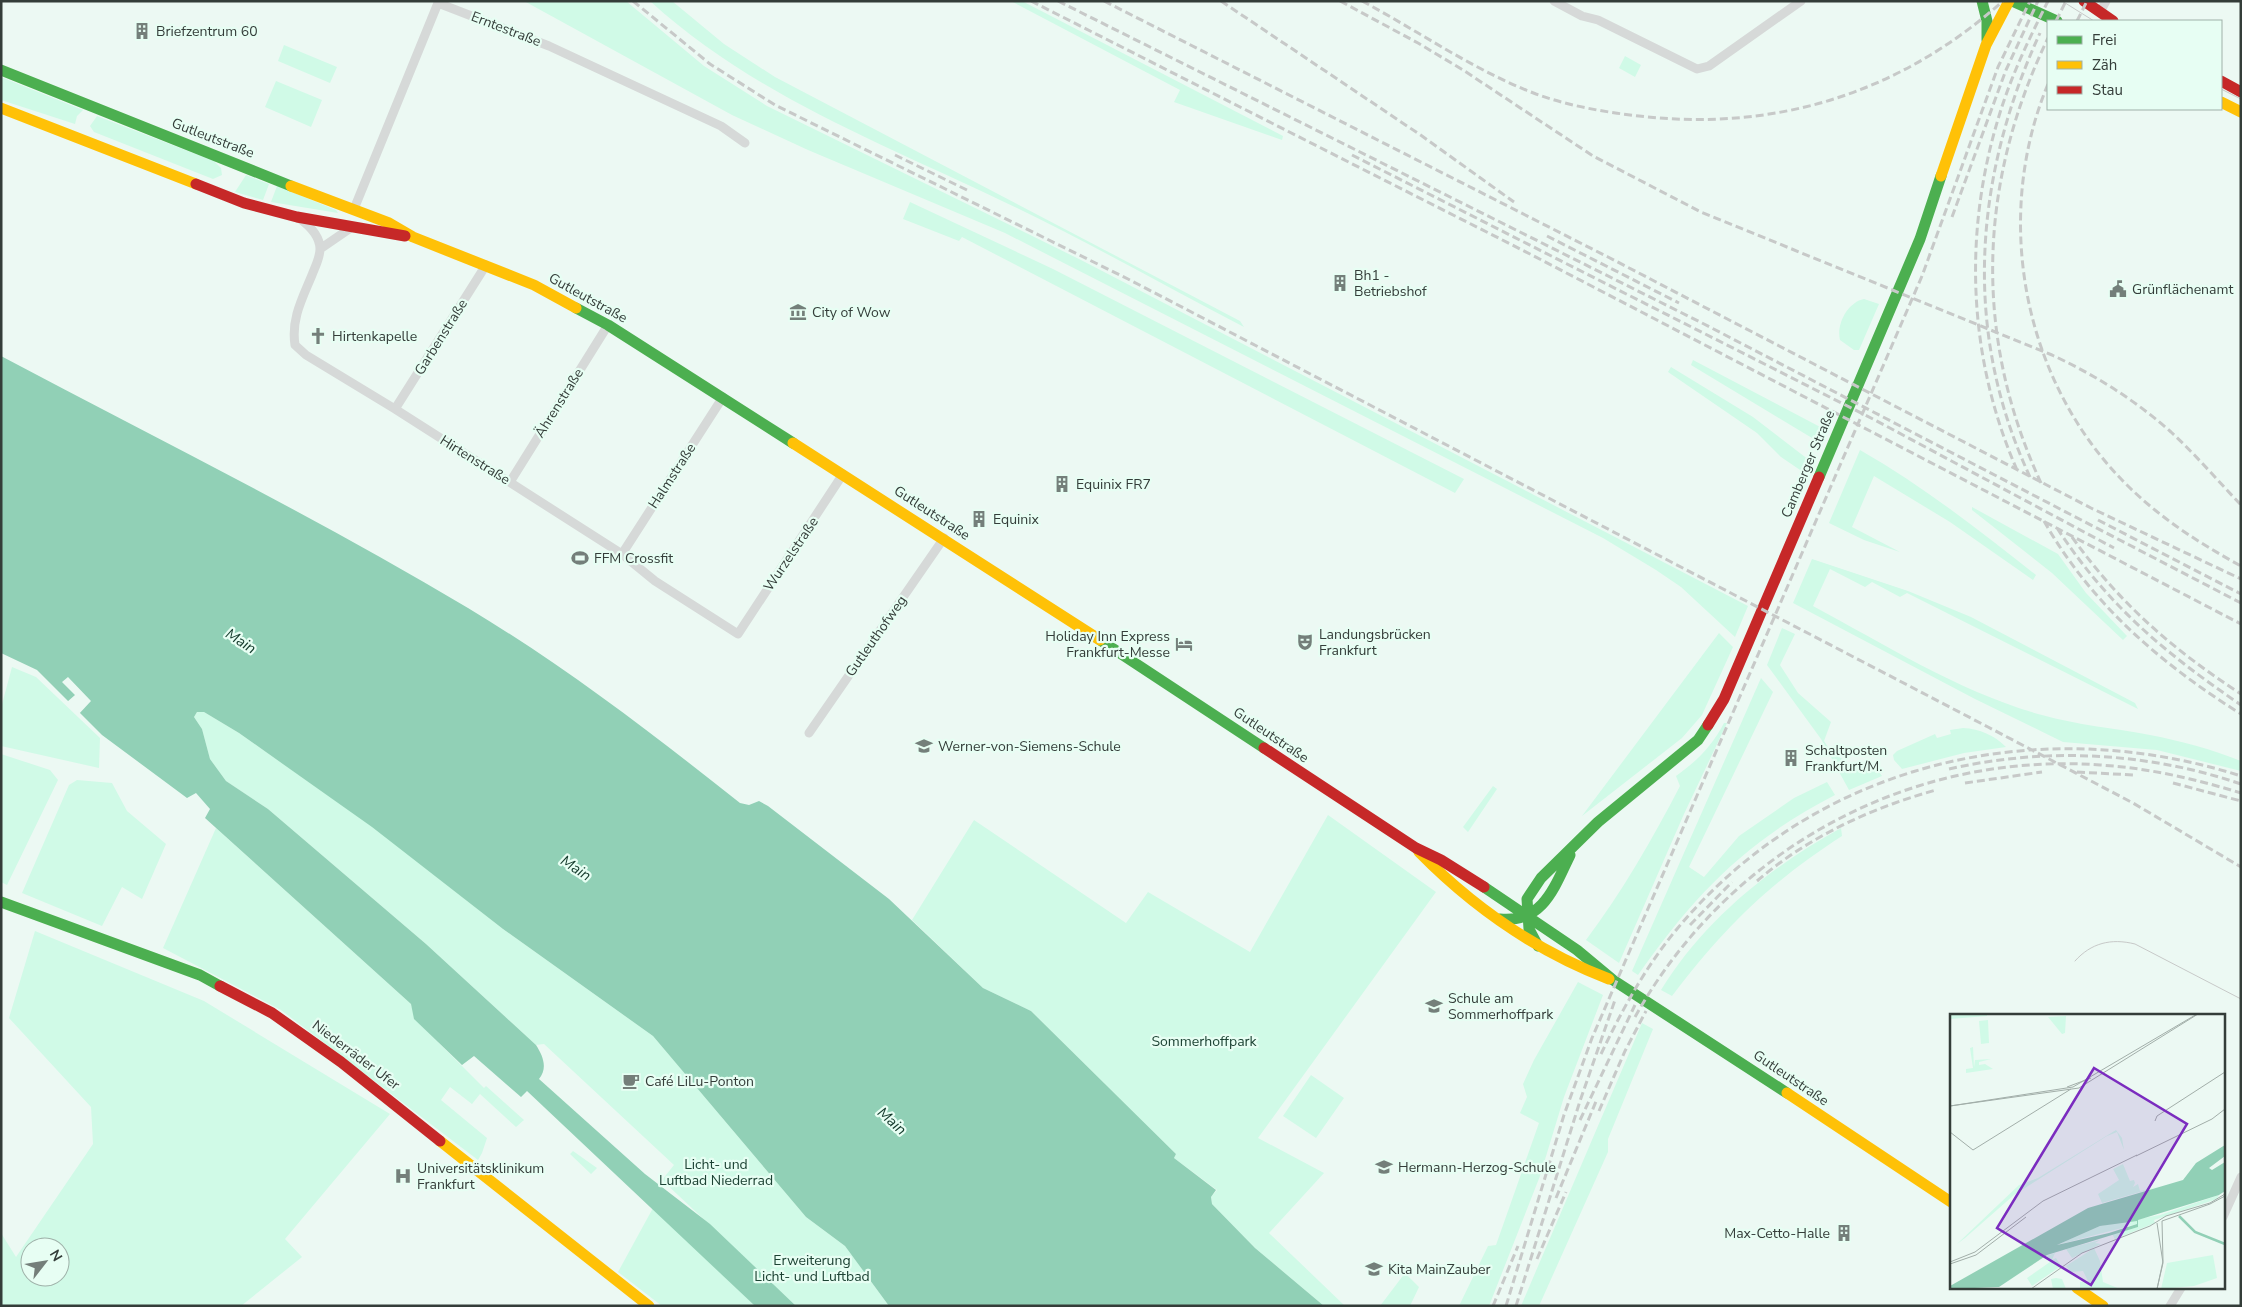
<svg xmlns="http://www.w3.org/2000/svg" width="2242" height="1307" viewBox="0 0 2242 1307" font-family="'Nunito Sans',sans-serif">
	<style>
		.green { fill: #d0fae7; fill-rule: evenodd }
		.water { fill: #91d0b6 }
		.pier { fill: #ecf9f3 }
		.lines { fill: none; stroke-linecap: round; stroke-linejoin: round }
		.street { stroke: #d6d9d8; stroke-width: 9 }
		.fast { stroke: #4caf50; stroke-width: 11 }
		.slow { stroke: #ffc107; stroke-width: 11 }
		.jam { stroke: #c62828; stroke-width: 11 }
		.tram { stroke: #c7c9c8; stroke-width: 1 }
		.rail { stroke: #c7c9c8; stroke-width: 3; stroke-dasharray: 8 4; stroke-linecap: butt }
		.labels { text-anchor: middle; dominant-baseline: central; stroke-width: 4.5; stroke-linejoin: round; paint-order: stroke }
		.street-label { font-size: 14px; fill: #343d39; stroke: #e7fef3 }
		.poi-label { font-size: 14px; fill: #343d39; stroke: #e7fef3; text-anchor: start }
		.park-label { font-size: 14px; fill: #1c4233; stroke: #e7fef3 }
		.water-label { font-size: 15px; font-style: italic; fill: #12382a; stroke: #e7fef3 }
		.inset-river { fill: none; stroke: #91d0b6; stroke-width: 2.5 }
		.inset-road { fill: none; stroke: #a2aea9; stroke-width: 1 }
		.view { fill: #7b2cbf; fill-opacity: 0.15; stroke: #7b2cbf; stroke-width: 2.5 }
		.inset-edge { fill: none; stroke: #343d39; stroke-width: 2.5 }
	</style>
	<rect width="100%" height="100%" fill="#ecf9f3"/>
	<path class="green" d="M524,1H626L704,66L767,106L1081,260L1748,606L1735,637L1681,587L1656,570L1603,538L1005,233L808,150L732,115Z
		M650,1H672L724,44L775,77L1240,321L1244,327C1163,285 1083,239 1000,200C878,142 752,94 650,1Z
		M1011,1H1022L1283,136L1282,140L1174,102L1180,90Z
		M284,45L337,67L330,83L278,61Z
		M1625,56L1641,65L1635,77L1619,68Z
		M1,77L83,110L77,116L75,124L1,100Z
		M276,81L322,100L311,127L265,107Z
		M97,116L214,161L221,168L222,175L213,179L94,132L90,126Z
		M246,175L269,184L263,200L235,192Z
		M277,186L336,210L338,213L271,202Z
		M910,202L1053,269L1464,479L1455,493L962,237L959,241L903,219Z
		M1864,299L1879,304L1859,350H1854L1840,340C1836,324 1848,302 1864,299Z
		M1693,360L1824,429L1820,439L1817,441L1691,365Z
		M1671,367L1753,417L1809,460L1810,464L1806,474L1781,457L1757,433L1668,372Z
		M1860,450C1923,486 1979,530 2036,575L2033,580L1950,522L1874,476L1852,527L1900,552L1864,540L1829,523Z
		M1972,507L2058,554L2086,593L2127,636L2123,640L2052,573L1972,510Z
		M1812,559L1908,591L1971,617L2135,703L2138,709L1907,593L1900,597L1872,582L1865,587L1830,569L1813,606C1886,645 1961,693 2042,715C2077,725 2114,728 2150,735C2181,741 2211,749 2241,761V771L2157,750L2063,742L1975,699L1793,603Z
		M1782,628L1795,634L1780,665L1798,693L1831,722L1824,741L1830,750L1860,772L1866,764L1875,766L1882,776L1849,790L1821,739L1767,665Z
		M1719,633L1733,647L1702,715L1682,738L1582,816Z
		M12,667L36,677L100,738L99,768L1,746V708Z
		M1761,678L1773,692L1689,867L1704,877L1739,836L1794,798L1827,782L1835,795C1746,841 1695,894 1638,975L1632,971Z
		M197,712H204L239,733L373,827L503,929L653,1036L806,1217L845,1246L889,1306H796L662,1180L674,1165L544,1044L536,1045L426,944L268,809L226,781L210,759L202,729L194,717Z
		M1724,723H1727L1684,814L1619,963L1586,940C1622,892 1652,840 1680,786L1676,776C1697,761 1712,746 1724,723Z
		M1963,728C1980,729 1994,735 2006,747L1964,753L1902,769L1894,760L1893,755L1897,751L1935,734L1937,738L1951,734L1950,730Z
		M1,754L50,770L58,780L7,885L1,882Z
		M77,780L112,783L127,811L166,844L142,899L122,887L102,926L22,893L69,785Z
		M1493,786L1497,789L1468,832L1463,827Z
		M1328,815L1436,892L1258,1138L1324,1173L1269,1233L1345,1306H1324L1255,1248L1212,1204L1211,1197L1217,1190L1174,1158L1176,1154L1031,1011L983,988L912,920L974,820L1126,923L1148,892L1250,952Z
		M216,828L411,1004L415,1019L484,1088L486,1086L524,1120L516,1127L480,1094L472,1104L450,1087L441,1100L487,1138L482,1153L478,1160L281,1010L163,948Z
		M1841,828L1842,836C1768,884 1725,927 1672,996L1661,990C1704,920 1770,867 1841,828Z
		M35,931L204,1001L390,1114L285,1239L302,1257L241,1306H1V1233L16,1257L93,1144L91,1107L9,1018ZM30,1247H60V1277H30Z
		M1578,982L1603,995L1564,1097L1540,1176L1489,1306H1459L1488,1246L1496,1245L1539,1123L1520,1113L1527,1097L1523,1084L1534,1060Z
		M1642,1023L1653,1029L1608,1139V1152L1539,1306H1521Z
		M1311,1075L1344,1098L1316,1138L1283,1116Z
		M573,1151L597,1168L591,1174L570,1154Z
		M653,1208L755,1306H662L618,1272Z
		M1405,1273L1419,1287L1410,1306H1380Z"/>
	<path class="water" d="M1,356C157,439 316,517 468,608C563,665 653,734 740,803L749,805L759,801L768,806L889,899L983,988L1031,1011L1176,1154L1174,1158L1216,1190L1211,1197L1212,1204L1255,1248L1324,1306H889L845,1246L806,1217L653,1036L503,929L372,827L239,733L204,712H197L194,717L202,729L210,759L226,781L268,809L426,944L536,1045C543,1056 548,1068 539,1079L645,1174L710,1224L796,1306H755L527,1091L521,1097L474,1056L462,1065L414,1019L411,1004L205,818L210,809L196,793L187,798L102,735L37,670L1,653Z"/>
	<path class="pier" d="M68,677L91,701L78,715L67,702L75,695L62,682Z"/>
	<g class="lines">
		<path class="street" d="M1554,1L1582,16L1598,20L1697,69L1709,66L1801,1
			M2100,12L2106,1
			M354,209L438,3L549,46L721,126L745,143
			M299,218C310,226 320,236 320,249C320,258 315,267 312,275C302,299 291,319 295,345L306,355L395,409L622,554L655,581L738,634L843,474
			M320,249L352,227
			M395,409L486,265
			M510,482L608,325
			M622,554L723,397
			M809,733L944,538
			M2223,1217L2241,1177
			M2170,1306L2181,1288"/>
		<path class="fast" d="M1982,1L1987,21V40
			M2012,1L2057,21
			M1,70L291,186
			M576,308L608,325L793,443
			M1819,477L1920,239L1941,176
			M1100,640L1264,748
			M1484,887L1577,950L1613,980L1787,1093
			M1,902L200,975L220,986
			M1500,919C1543,923 1554,888 1570,855
			M1538,946L1529,929L1527,899L1541,878L1598,822L1698,740L1708,725"/>
		<path class="slow" d="M2221,102L2241,112
			M1,108L196,184
			M1941,176L1986,45L2009,1
			M291,186L389,223L413,237L534,285L576,308
			M793,443L1100,640
			M1419,852C1474,908 1536,951 1609,979
			M1787,1093L1951,1202
			M440,1141L649,1306
			M2077,1288L2103,1306"/>
		<path class="jam" d="M2084,1L2113,21
			M2221,81L2241,92
			M196,184L244,203L297,217L405,236
			M1708,725L1724,699L1819,477
			M1264,748L1416,848L1441,860L1484,887
			M220,986L272,1013L341,1062L440,1141"/>
		<path class="tram" d="M2062,1L2094,21
			M2221,89L2241,99
			M2075,961C2091,943 2111,938 2135,944L2241,999"/>
		<path class="rail" d="M633,1L710,64L775,105L1128,279L1988,727L2133,803L2241,867
			M1031,1L1530,254L2241,624
			M1058,1L1704,324L2241,603
			M1104,1L1608,257L2091,508L2241,579
			M1221,1L1422,136L1514,202
			M1340,1L1418,43L1463,70L1593,156L1701,212L2052,355C2095,375 2135,400 2171,432C2196,455 2218,481 2241,505
			M1362,1C1420,32 1475,71 1536,94C1569,106 1604,112 1639,116C1776,132 1900,93 2003,1
			M2056,21L2066,1
			M2077,21L2087,1
			M2048,84C1993,216 2022,377 2122,480C2157,516 2197,542 2241,566
			M895,155L967,190
			M1352,155L1873,419L2114,548
			M1952,217L2006,70L2038,1
			M1547,236L1679,303
			M2017,470C1968,358 1963,233 1999,116C2011,76 2029,39 2048,1
			M2030,477C1962,331 1974,177 2040,33
			M2041,483C1973,336 1978,183 2048,38
			M2098,520L2241,594
			M2044,521C2091,604 2161,664 2241,714
			M2057,528C2108,606 2165,653 2241,705
			M2072,537C2120,604 2172,649 2241,694
			M1949,769C2046,747 2147,752 2241,784
			M2077,772L2134,775
			M1965,783L2042,772
			M2173,783L2241,801
			M1757,881C1808,837 1871,808 1936,790
			M1690,925L1732,882
			M1635,1017C1728,850 1909,751 2100,765C2149,768 2195,779 2241,793
			M1601,1054C1622,1010 1646,966 1677,929C1816,762 2038,711 2241,776
			M1599,1111L1625,1051L1646,1011
			M1580,1120L1635,1005
			M1556,1198L1597,1099
			M1537,1259L1566,1192
			M1493,1306L1518,1246
			M1506,1306L1564,1115L1592,1038L1922,276L1998,67L2030,1
			M1516,1306L1580,1101L1615,1000"/>
	</g>
	<defs>
		<g id="building-bare" transform="scale(1.35)"><path d="M-4-6H4V6H1V3H-1V6H-4ZM-2.5-4.3h1.7v1.8h-1.7ZM.8-4.3h1.7v1.8H.8ZM-2.5-1h1.7V.8h-1.7ZM.8-1h1.7V.8H.8Z" fill="#747f7a" stroke="#e7fef3" stroke-width="2.5" paint-order="stroke"/></g>
		<g id="civic-bare" transform="scale(1.35)"><path d="M-.6-6.5H3V-4.5H.6V-3L4-1V1h2V6H-6V1h2V-1L-.6-3ZM-1.2 2.5V6h2.4V2.5Z" fill="#747f7a" stroke="#e7fef3" stroke-width="2.5" paint-order="stroke"/></g>
		<g id="museum-bare" transform="scale(1.35)"><path d="M0-6L6-3V-2H-6V-3ZM-5-1h2V3h-2ZM-1-1h2V3h-2ZM3-1h2V3H3ZM-6 4H6V6H-6Z" fill="#747f7a" stroke="#e7fef3" stroke-width="2.5" paint-order="stroke"/></g>
		<g id="church-bare" transform="scale(1.35)"><path d="M-1.2-6h2.4v3.5h3.3v2.4h-3.3V6h-2.4V-.1h-3.3v-2.4h3.3Z" fill="#747f7a" stroke="#e7fef3" stroke-width="2.5" paint-order="stroke"/></g>
		<g id="stadium-bare" transform="scale(1.35)"><path d="M0-5a6.5 5 0 1 0 0 10a6.5 5 0 1 0 0-10ZM-3.5-1.8h7v3.6h-7Z" fill="#747f7a" stroke="#e7fef3" stroke-width="2.5" paint-order="stroke"/></g>
		<g id="theatre-bare" transform="scale(1.35)"><path d="M-5-5.5Q0-4 5-5.5V0Q5 5 0 6Q-5 5-5 0ZM-3.3-2.5H-1v1.5H-3.3ZM1-2.5H3.3v1.5H1ZM-2.8 1Q0 5.5 2.8 1Z" fill="#747f7a" stroke="#e7fef3" stroke-width="2.5" paint-order="stroke"/></g>
		<g id="hotel-bare" transform="scale(1.35)"><path d="M-6-4.5h1.5V1H6V5H4.5V3h-9V5H-6ZM-4 0a1.8 1.8 0 1 1 3.6 0ZM.5 0V-2.5h3Q6-2.5 6 0Z" fill="#747f7a" stroke="#e7fef3" stroke-width="2.5" paint-order="stroke"/></g>
		<g id="school-bare" transform="scale(1.35)"><path d="M0-5L7-2L0 1L-7-2ZM-4 1L0 2.5L4 1V4Q0 6-4 4Z" fill="#747f7a" stroke="#e7fef3" stroke-width="2.5" paint-order="stroke"/></g>
		<g id="cafe-bare" transform="scale(1.35)"><path d="M-5.5-4.5H6V0H3Q3 3.5 0 3.5H-2.5Q-5.5 3.5-5.5 0ZM3-3.2v2h1.7v-2ZM-6 4.5H4V6H-6Z" fill="#747f7a" stroke="#e7fef3" stroke-width="2.5" paint-order="stroke"/></g>
		<g id="hospital-bare" transform="scale(1.35)"><path d="M-5-5h3v3.5h4V-5h3V5h-3V1.5h-4V5h-3Z" fill="#747f7a" stroke="#e7fef3" stroke-width="2.5" paint-order="stroke"/></g>
	</defs>
	<g fill-rule="evenodd">
		<use href="#building-bare" x="142" y="31"/>
		<use href="#building-bare" x="1340" y="283"/>
		<use href="#civic-bare" x="2118" y="289"/>
		<use href="#museum-bare" x="798" y="312"/>
		<use href="#church-bare" x="318" y="336"/>
		<use href="#building-bare" x="1062" y="484"/>
		<use href="#building-bare" x="979" y="519"/>
		<use href="#stadium-bare" x="580" y="558"/>
		<use href="#theatre-bare" x="1305" y="642"/>
		<use href="#hotel-bare" x="1184" y="644"/>
		<use href="#school-bare" x="924" y="746"/>
		<use href="#building-bare" x="1791" y="758"/>
		<use href="#school-bare" x="1434" y="1006"/>
		<use href="#cafe-bare" x="631" y="1081"/>
		<use href="#school-bare" x="1384" y="1167"/>
		<use href="#hospital-bare" x="403" y="1176"/>
		<use href="#building-bare" x="1844" y="1233"/>
		<use href="#school-bare" x="1374" y="1269"/>
	</g>
	<g class="labels">
		<g class="street-label">
			<text transform="translate(506 29) rotate(21)">Erntestraße</text>
			<text transform="translate(213 138) rotate(21)">Gutleutstraße</text>
			<text transform="translate(588 298) rotate(29)">Gutleutstraße</text>
			<text transform="translate(441 337) rotate(-58)">Garbenstraße</text>
			<text transform="translate(559 403) rotate(-58)">Ährenstraße</text>
			<text transform="translate(475 460) rotate(32)">Hirtenstraße</text>
			<text transform="translate(1808 464) rotate(-67)">Camberger Straße</text>
			<text transform="translate(672 476) rotate(-57)">Halmstraße</text>
			<text transform="translate(932 513) rotate(33)">Gutleutstraße</text>
			<text transform="translate(791 554) rotate(-56)">Wurzelstraße</text>
			<text transform="translate(876 636) rotate(-55)">Gutleuthofweg</text>
			<text transform="translate(1271 735) rotate(34)">Gutleutstraße</text>
			<text transform="translate(356 1055) rotate(37)">Niederräder Ufer</text>
			<text transform="translate(1791 1078) rotate(34)">Gutleutstraße</text>
		</g>
		<g class="poi-label">
			<text x="156" y="31">Briefzentrum 60</text>
			<text x="1354" y="275">Bh1 -<tspan x="1354" dy="16">Betriebshof</tspan></text>
			<text x="2132" y="289">Grünflächenamt</text>
			<text x="812" y="312">City of Wow</text>
			<text x="332" y="336">Hirtenkapelle</text>
			<text x="1076" y="484">Equinix FR7</text>
			<text x="993" y="519">Equinix</text>
			<text x="594" y="558">FFM Crossfit</text>
			<text x="1319" y="634">Landungsbrücken<tspan x="1319" dy="16">Frankfurt</tspan></text>
			<text x="1170" y="636" text-anchor="end">Holiday Inn Express<tspan x="1170" dy="16">Frankfurt-Messe</tspan></text>
			<text x="938" y="746">Werner-von-Siemens-Schule</text>
			<text x="1805" y="750">Schaltposten<tspan x="1805" dy="16">Frankfurt/M.</tspan></text>
			<text x="1448" y="998">Schule am<tspan x="1448" dy="16">Sommerhoffpark</tspan></text>
			<text x="645" y="1081">Café LiLu-Ponton</text>
			<text x="1398" y="1167">Hermann-Herzog-Schule</text>
			<text x="417" y="1168">Universitätsklinikum<tspan x="417" dy="16">Frankfurt</tspan></text>
			<text x="1830" y="1233" text-anchor="end">Max-Cetto-Halle</text>
			<text x="1388" y="1269">Kita MainZauber</text>
		</g>
		<g class="park-label">
			<text x="1204" y="1041">Sommerhoffpark</text>
			<text x="716" y="1164">Licht- und<tspan x="716" dy="16">Luftbad Niederrad</tspan></text>
			<text x="812" y="1260">Erweiterung<tspan x="812" dy="16">Licht- und Luftbad</tspan></text>
		</g>
		<g class="water-label">
			<text transform="translate(241 641) rotate(33)">Main</text>
			<text transform="translate(576 868) rotate(34)">Main</text>
			<text transform="translate(892 1121) rotate(42)">Main</text>
		</g>
	</g>
	<g transform="translate(1950 1014)">
		<rect width="275" height="275" fill="#ecf9f3"/>
		<path d="M0,0H37V2L0,5ZM116,2L115,19L112,20L98,3ZM38,6L39,29L31,30L29,7ZM23,33L24,53L25,46L41,45L29,48V51L35,50L43,55L16,59V55L23,54L20,34ZM166,116L172,124L174,136L167,118L157,122L64,181L15,224L7,230L69,171L88,164ZM173,150L180,167L184,166L185,169L183,173L188,170L190,177L211,172L152,189L148,180L169,166L163,155ZM269,181L267,185L204,206L205,209L165,225L162,220L188,213L187,210L107,231L150,212L210,201ZM150,226L145,229L151,230L122,244L116,235ZM144,234L150,247L153,268L170,275H130V268L138,267L133,257L121,258L116,252ZM105,239L102,246L106,244L111,252L82,272L77,264L100,248L96,242ZM263,241L267,264L244,272L211,275L217,249ZM106,264L112,265L116,275H103L101,265Z" fill="#d0fae7"/>
		<path d="M275,131V142L259,154L262,156L275,148V177L269,181L188,206V213L97,241L49,273L0,275V272L138,194L233,166L246,149ZM187,207V210L159,219L107,231L150,212Z" fill="#91d0b6" fill-rule="evenodd"/>
		<path class="inset-river" d="M229,202L245,218L275,230"/>
		<path class="inset-road" d="M117,73L141,64M0,92L129,74L248,0M0,92L123,73L247,0M205,107L207,102L275,58M0,118L23,136L121,75M186,142L262,105L275,95M0,248L25,238L93,187L187,141M0,250L26,241L76,203M81,275L132,239L200,212L216,202L260,189L275,180M207,275L213,249L207,209M207,275L213,247L212,207L260,190L275,182"/>
		<path class="view" d="M144,54L237,110L141,271L47,214Z"/>
		<rect width="275" height="275" class="inset-edge"/>
	</g>
	<rect width="2242" height="1307" fill="none" stroke="#343d39" stroke-width="5"/>
	<rect x="2047" y="20" width="175" height="90" fill="#e7fef3" stroke="#9fb1a9"/>
	<rect x="2057" y="36" width="25" height="8" fill="#4caf50" stroke="#9fb1a9"/>
	<text x="2092" y="45" font-size="15" fill="#343d39">Frei</text>
	<rect x="2057" y="61" width="25" height="8" fill="#ffc107" stroke="#9fb1a9"/>
	<text x="2092" y="70" font-size="15" fill="#343d39">Zäh</text>
	<rect x="2057" y="86" width="25" height="8" fill="#c62828" stroke="#9fb1a9"/>
	<text x="2092" y="95" font-size="15" fill="#343d39">Stau</text>
	<g transform="translate(45 1262) rotate(59)"><circle r="24" fill="#e7fef3" stroke="#9fb1a9"/>
	<path d="M0-4L9 19L0 12L-9 19Z" fill="#747f7a"/>
	<text y="-8" font-size="14" font-weight="bold" text-anchor="middle" fill="#343d39">N</text>
	</g>
</svg>
